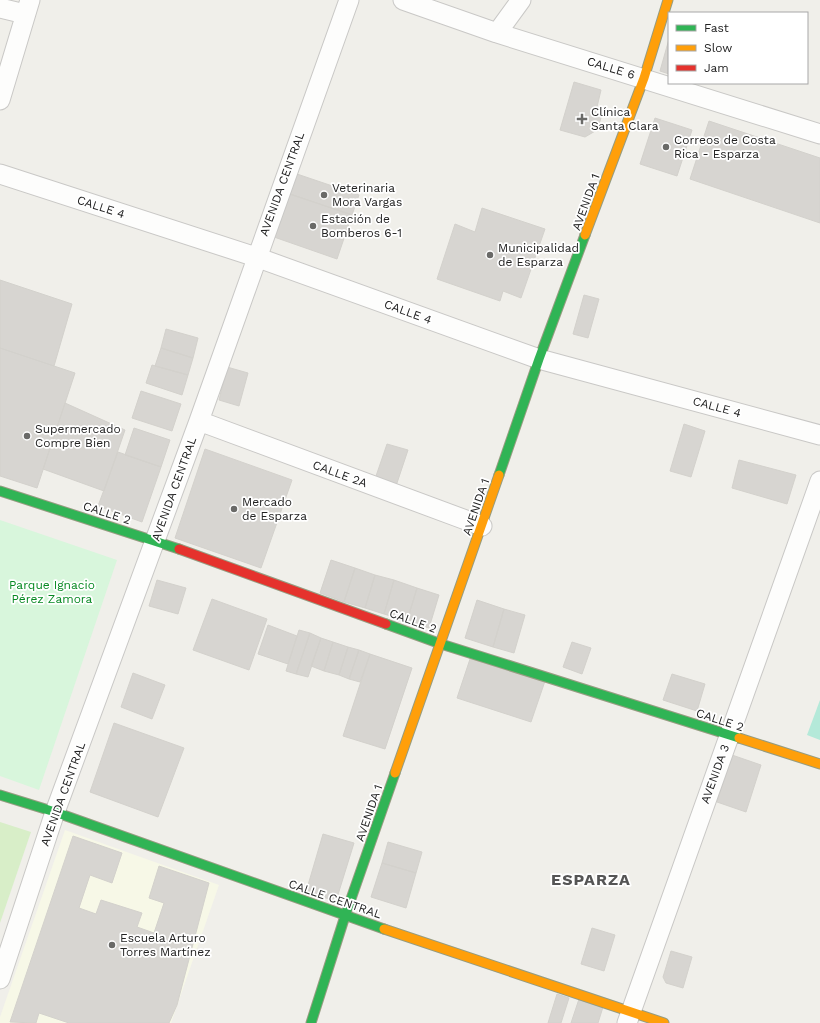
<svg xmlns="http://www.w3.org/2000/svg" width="820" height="1023" viewBox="0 0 820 1023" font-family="'Work Sans',sans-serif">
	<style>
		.education { fill: #f7f8e7 }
		.grass { fill: #d8eec8 }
		.park { fill: #d8f6dc }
		.pitch { fill: #b4e9d9 }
		.building { fill: #d7d5d1; stroke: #d3d1cc }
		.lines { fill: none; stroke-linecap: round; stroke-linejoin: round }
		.street-casing { stroke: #c9c8c6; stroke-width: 21 }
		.fast-casing { stroke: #969c80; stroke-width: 11 }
		.slow-casing { stroke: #969c80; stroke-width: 11 }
		.jam-casing { stroke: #969c80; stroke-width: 11 }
		.street { stroke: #fdfdfc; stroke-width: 19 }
		.fast { stroke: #30b455; stroke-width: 9 }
		.slow { stroke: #ff9f0a; stroke-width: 9 }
		.jam { stroke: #e5322d; stroke-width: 9 }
		.poi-dot { fill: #6a6a68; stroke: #fff; stroke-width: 1.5 }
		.labels { text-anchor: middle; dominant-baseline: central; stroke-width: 3.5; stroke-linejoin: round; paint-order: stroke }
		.street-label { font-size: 12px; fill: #222; stroke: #fff }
		.poi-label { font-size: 12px; fill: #222; stroke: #fff; text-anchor: start }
		.park-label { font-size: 12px; fill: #068922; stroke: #fff }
		.district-label { font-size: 16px; font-weight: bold; letter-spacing: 1px; fill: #555; stroke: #fff }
	</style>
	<rect width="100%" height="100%" fill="#f0efea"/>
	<path class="education" d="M65,830L219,885L171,1023H0V1017Z"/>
	<path class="grass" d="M0,822L31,832L0,923Z"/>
	<path class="park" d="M0,520L117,560L39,790L0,776Z"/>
	<path class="pitch" d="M820,700V740L807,735Z"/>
	<path class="building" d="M669,39V74L660,71Z
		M574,82L601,90L597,107L604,109L597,130L585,137L560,130Z
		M655,118L692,130L677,176L640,164Z
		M709,121L820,158V223L690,179Z
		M297,174L359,195L352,215L290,194Z
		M290,194L352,215L337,259L274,237Z
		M482,208L545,229L521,298L503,291L500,301L437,279L455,224L475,232Z
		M0,280L72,304L54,366L0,348Z
		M584,295L599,299L588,338L573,334Z
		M166,329L198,338L193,358L161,348Z
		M0,348L75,373L37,488L0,476Z
		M161,348L193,358L188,375L155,366Z
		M152,365L188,375L182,395L146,383Z
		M227,367L248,373L239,406L219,400Z
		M141,391L181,404L172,431L132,418Z
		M65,403L125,430L104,491L43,469Z
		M684,424L705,431L691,477L670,471Z
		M134,428L170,440L161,467L125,455Z
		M387,444L408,450L396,486L375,479Z
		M205,449L292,480L261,568L175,538Z
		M118,452L161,467L142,522L98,506Z
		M739,460L796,475L787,504L732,488Z
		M331,560L355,568L344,602L320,593Z
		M355,568L375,575L365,608L344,602Z
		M375,575L394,580L384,614L365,608Z
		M157,580L186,588L178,614L149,606Z
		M394,580L417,588L407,621L384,614Z
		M417,588L439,595L429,628L407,621Z
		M212,599L267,619L249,670L193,650Z
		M477,600L504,609L493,647L465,638Z
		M504,609L525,615L514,653L493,647Z
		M268,625L297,636L288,664L258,654Z
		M299,630L310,633L296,674L286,671Z
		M310,633L321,638L308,677L296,674Z
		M321,638L333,642L324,671L311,666Z
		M333,642L348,647L339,675L324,671Z
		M572,642L591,648L582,674L563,667Z
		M348,647L359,650L349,679L339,675Z
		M359,650L370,654L360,682L349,679Z
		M370,654L412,668L385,749L343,736Z
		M471,656L545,681L531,722L457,698Z
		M133,673L165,685L152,719L121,707Z
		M672,674L705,684L697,711L663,700Z
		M114,723L184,748L158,817L90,792Z
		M732,755L761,765L746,812L717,802Z
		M323,834L354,843L336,901L306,892Z
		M73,836L122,853L112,883L90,875L79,908L96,914L101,900L142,913L137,927L154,933L164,903L149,898L159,866L209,883L177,1005L169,1023H69L39,1013L36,1023L10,1022Z
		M388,842L422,852L416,873L382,863Z
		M382,863L416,873L406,908L371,897Z
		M592,928L615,935L604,971L581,964Z
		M671,951L692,957L683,988L666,983L663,977Z
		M557,994L569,998L561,1023H548Z
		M579,999L603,1007L598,1023H571Z"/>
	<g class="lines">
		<g class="street-casing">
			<path id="street" d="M403,0L497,33L820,134
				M0,8L25,14
				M497,33L521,0
				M0,100L30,0
				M0,174L256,257L539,359L820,435
				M199,421L482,526
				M0,979L55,812L199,421L349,0
				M627,1023L820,481"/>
		</g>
		<g class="fast-casing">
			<path id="fast" d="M499,475L539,359L585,235
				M0,491L179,549
				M386,624L441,644L739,738
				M0,795L55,812L384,929
				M311,1023L345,916L395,773"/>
		</g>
		<g class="slow-casing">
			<path id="slow" d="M585,235L644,78L668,0
				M739,738L820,764
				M395,773L499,475
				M384,929L664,1023"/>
		</g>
		<g class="jam-casing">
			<path id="jam" d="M179,549L386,624"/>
		</g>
		<use href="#street" class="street"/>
		<use href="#fast" class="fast"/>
		<use href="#slow" class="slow"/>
		<use href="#jam" class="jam"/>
	</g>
	<g class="poi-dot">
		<path d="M580 113h4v4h4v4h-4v4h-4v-4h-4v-4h4z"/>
		<circle cx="666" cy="147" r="4"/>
		<circle cx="324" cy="195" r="4"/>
		<circle cx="313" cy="226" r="4"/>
		<circle cx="490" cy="255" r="4"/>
		<circle cx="27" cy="436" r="4"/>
		<circle cx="234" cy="509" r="4"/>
		<circle cx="112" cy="945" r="4"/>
	</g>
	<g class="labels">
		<g class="street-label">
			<text transform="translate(611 68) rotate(17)">CALLE 6</text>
			<text transform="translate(282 184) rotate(-70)">AVENIDA CENTRAL</text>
			<text transform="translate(586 202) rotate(-70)">AVENIDA 1</text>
			<text transform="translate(101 207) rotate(18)">CALLE 4</text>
			<text transform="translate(408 312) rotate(20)">CALLE 4</text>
			<text transform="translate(717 407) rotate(15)">CALLE 4</text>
			<text transform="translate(340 474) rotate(20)">CALLE 2A</text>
			<text transform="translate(174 489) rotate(-70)">AVENIDA CENTRAL</text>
			<text transform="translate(476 507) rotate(-71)">AVENIDA 1</text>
			<text transform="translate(107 513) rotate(18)">CALLE 2</text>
			<text transform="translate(413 621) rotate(20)">CALLE 2</text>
			<text transform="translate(720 720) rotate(18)">CALLE 2</text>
			<text transform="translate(715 774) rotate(-70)">AVENIDA 3</text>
			<text transform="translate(63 794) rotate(-70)">AVENIDA CENTRAL</text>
			<text transform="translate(369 813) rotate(-71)">AVENIDA 1</text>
			<text transform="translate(335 899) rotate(19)">CALLE CENTRAL</text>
		</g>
		<g class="poi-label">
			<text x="591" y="112">Clínica<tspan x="591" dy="14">Santa Clara</tspan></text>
			<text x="674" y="140">Correos de Costa<tspan x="674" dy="14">Rica - Esparza</tspan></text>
			<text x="332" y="188">Veterinaria<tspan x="332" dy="14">Mora Vargas</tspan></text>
			<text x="321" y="219">Estación de<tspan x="321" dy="14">Bomberos 6-1</tspan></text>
			<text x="498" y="248">Municipalidad<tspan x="498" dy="14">de Esparza</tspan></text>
			<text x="35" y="429">Supermercado<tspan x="35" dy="14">Compre Bien</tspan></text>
			<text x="242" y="502">Mercado<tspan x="242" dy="14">de Esparza</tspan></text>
			<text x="120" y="938">Escuela Arturo<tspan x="120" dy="14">Torres Martínez</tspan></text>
		</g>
		<g class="park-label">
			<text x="52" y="585">Parque Ignacio<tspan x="52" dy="14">Pérez Zamora</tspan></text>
		</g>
		<g class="district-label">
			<text x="591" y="879">ESPARZA</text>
		</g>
	</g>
	<rect x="668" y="12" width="140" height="72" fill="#ffffff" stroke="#a7a7a7"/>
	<rect x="676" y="25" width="20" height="6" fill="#30b455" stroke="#a7a7a7"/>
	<text x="704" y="32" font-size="12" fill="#222222">Fast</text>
	<rect x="676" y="45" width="20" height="6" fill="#ff9f0a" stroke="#a7a7a7"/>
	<text x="704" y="52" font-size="12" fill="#222222">Slow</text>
	<rect x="676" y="65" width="20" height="6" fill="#e5322d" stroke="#a7a7a7"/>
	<text x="704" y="72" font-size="12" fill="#222222">Jam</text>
</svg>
